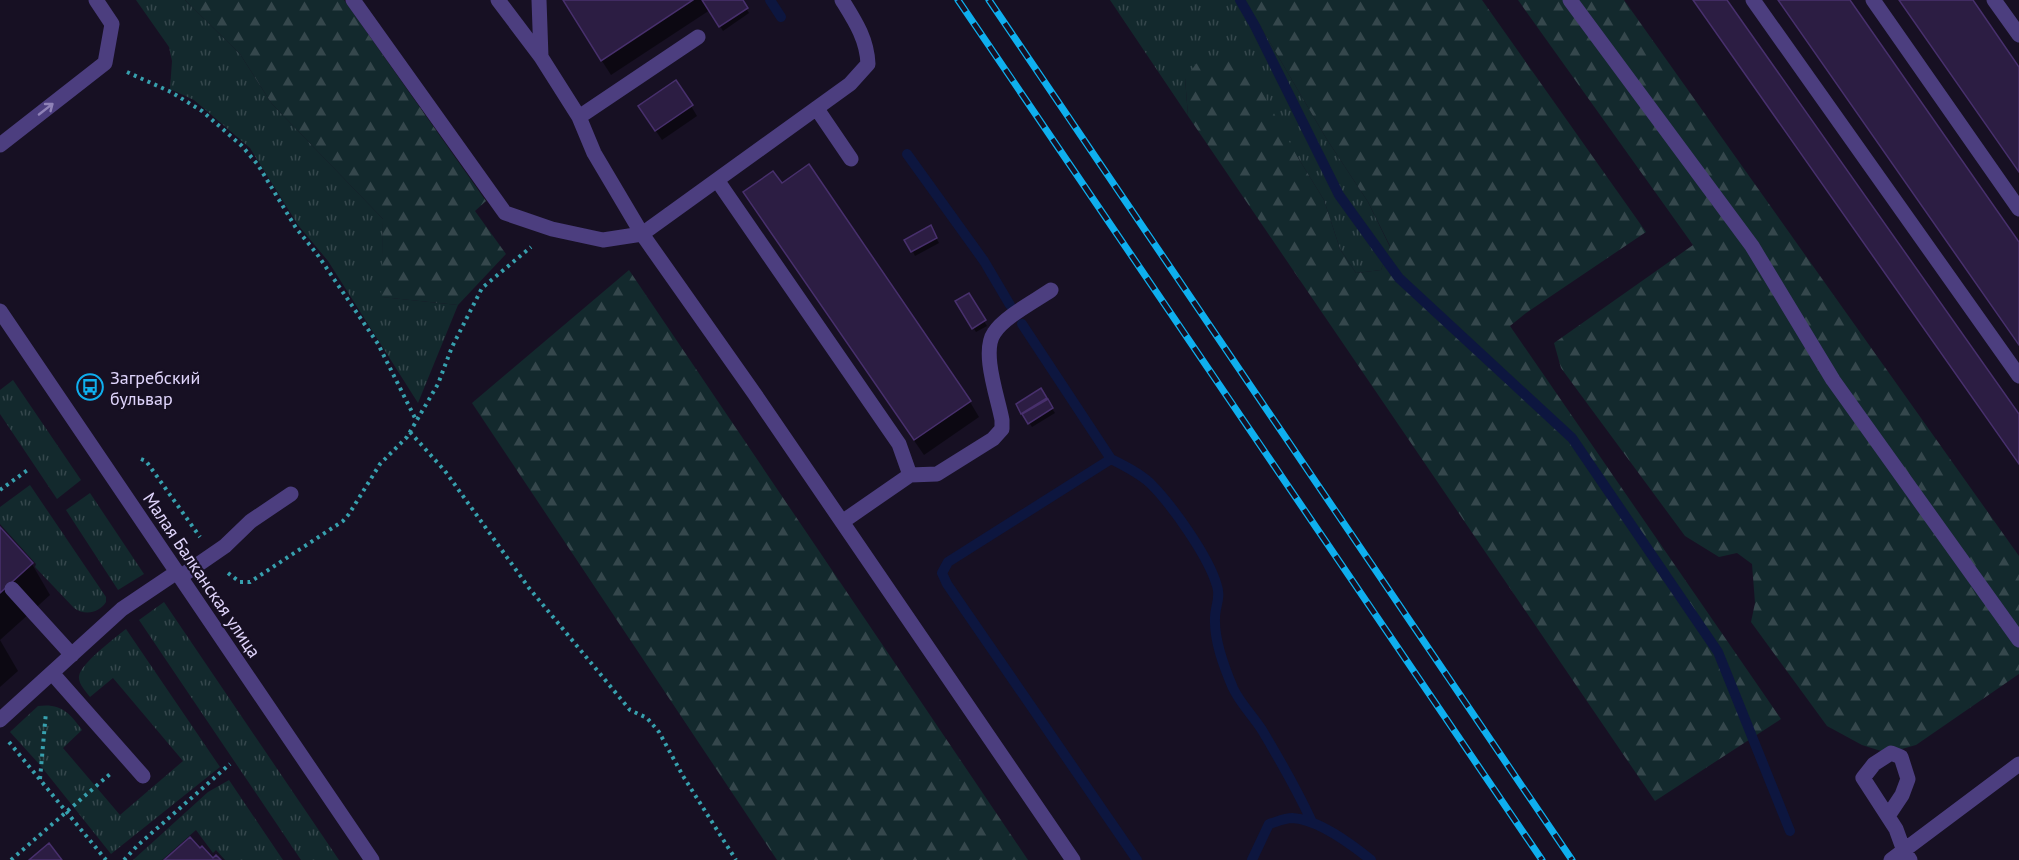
<svg xmlns="http://www.w3.org/2000/svg" width="2019" height="860" viewBox="0 0 2019 860" font-family="'PT Sans',sans-serif">
	<style>
		.grass { fill: url(#grass-tufts) }
		.forest { fill: url(#forest-firs) }
		.shadow { fill: #0007 }
		.lines { fill: none; stroke-linecap: round; stroke-linejoin: round }
		.stream { stroke: #0d163f; stroke-width: 10 }
		.building { fill: #2c1d43; stroke: #48306d; stroke-width: 1.5 }
		.path { stroke: #37a0ae; stroke-width: 4; stroke-dasharray: 3 4.5; stroke-linecap: butt }
		.minor { stroke: #4c3e7f; stroke-width: 15 }
		.rail-casing { stroke: #0fafee; stroke-width: 7 }
		.rail { stroke: #171023; stroke-width: 4.5; stroke-dasharray: 14; stroke-linecap: butt }
		.oneway { stroke: #8f82b7 }
		.labels { text-anchor: middle; dominant-baseline: central; stroke-width: 4.5; stroke-linejoin: round; paint-order: stroke }
		.poi-label { font-size: 18px; fill: #e0d5fc; stroke: #171023; text-anchor: start }
		.street-label { font-size: 18px; fill: #e0d5fc; stroke: #171023 }
	</style>
	<defs>
		<pattern id="grass-tufts" width="24" height="20" patternUnits="userSpaceOnUse" patternTransform="scale(1.5)"><rect width="24" height="20" fill="#13292d"/><path d="M3 7l-1-3M5 7V3M7 7l1-3M15 17l-1-3M17 17v-4M19 17l1-3" fill="none" stroke="#35474c"/></pattern>
		<pattern id="forest-firs" width="22" height="20" patternUnits="userSpaceOnUse" patternTransform="scale(1.5)"><rect width="22" height="20" fill="#13292d"/><path d="M5 1l3.5 6h-7zM16 11l3.5 6h-7z" fill="#35474c"/></pattern>
	</defs>
	<rect width="100%" height="100%" fill="#171023"/>
	<path class="grass" d="M136,0H185L240,54L272,104L383,219L382,297L458,305L418,403L328,261L298,225L250,148L194,100L170,89L172,61L169,47Z
		M1110,0H1245L1326,138L1368,202L1390,247L1381,270L1356,273L1340,249L1324,200L1297,156L1185,78L1188,116Z
		M13,380L81,480L57,499L0,414V390Z
		M30,485L106,597V602C99,613 85,616 74,608L35,567L36,564L0,524V507Z
		M90,493L144,574L118,590L66,510Z
		M164,602L339,860H301L139,620Z
		M126,629L220,767L111,854L40,765L10,732L38,706C61,703 70,713 82,730L63,748L120,815L183,761L113,678L90,697C86,691 78,684 79,676C81,663 115,638 126,629Z
		M229,780L283,860H225L216,850L213,853L196,830L162,860H133L208,792Z"/>
	<path class="forest" d="M185,0H344L486,201L475,211L506,254L458,305L381,297L383,219L272,104L240,54Z
		M1245,0H1482L1646,232L1526,313L1510,326L1781,719L1655,801L1188,116L1185,78L1201,58L1228,59L1251,71L1297,156L1324,200L1340,249L1356,273L1381,270L1390,246L1368,202L1326,138Z
		M1518,0H1624L2019,556V674L1916,745L1898,750L1881,751L1862,745L1827,726L1751,622L1755,603L1752,564L1737,553L1719,557L1685,536L1561,368L1554,343L1693,245Z
		M629,270L1028,860H777L472,403Z"/>
	<path class="shadow" d="M566,0H741L749,13L723,31L710,10L611,75L573,16L564,1Z
		M691,106L697,116L662,140L646,116Z
		M744,192L970,402L979,417L924,455Z
		M930,227L939,243L915,256L907,240Z
		M968,295L987,326L976,332L957,302Z
		M1040,391L1055,413L1032,427L1018,405Z
		M0,529L32,564L50,595L0,640Z
		M0,640L18,671L0,687Z"/>
	<g class="lines">
		<path class="stream" d="M770,0L781,17
			M1240,0L1255,26L1339,195L1399,278L1572,438L1718,652L1790,831
			M907,154L984,261L1010,305
			M1022,324L1111,459C1125,466 1139,473 1150,483C1172,505 1209,557 1217,586C1221,598 1215,606 1215,618C1214,641 1224,667 1233,688C1240,703 1253,716 1262,730C1280,760 1297,790 1312,822
			M1111,459L948,562L942,573L947,584L1137,860
			M1252,860L1269,824C1276,822 1285,818 1292,818C1318,819 1351,844 1371,860"/>
	</g>
	<path class="building" d="M563,0H693L601,61Z
		M702,0H743L748,8L719,27Z
		M1693,0H1727L2019,414V464Z
		M1778,0H1850L2019,242V345Z
		M1899,0H1973L2019,67V172Z
		M676,80L693,105L655,131L638,106Z
		M809,164L971,401L914,440L743,192L773,171L782,183Z
		M931,225L937,238L911,252L904,240Z
		M969,293L986,320L972,329L955,301Z
		M1041,388L1047,398L1021,414L1016,404Z
		M1048,399L1053,408L1028,424L1022,414Z
		M0,527L33,563L0,593Z
		M190,837L200,848L202,846L213,858L216,855L221,860H164Z
		M49,843L62,860H29Z"/>
	<g class="lines">
		<path class="path" d="M127,72L171,92L202,111L242,146L258,165L296,228L317,254L378,344L416,420
			M410,432L445,471L529,588L630,710L647,718L659,732L683,776L736,860
			M141,459L146,461L200,537
			M0,490L29,469
			M228,573L240,582H250L343,521L349,514L380,464L407,437L438,384L452,347L482,288L531,247
			M9,742L106,860
			M40,779L46,712
			M11,860L110,774
			M124,860L137,846L230,764"/>
		<path class="minor" d="M353,0L505,213L552,229L603,240L642,234L850,84L868,64C867,39 855,21 842,0
			M498,0L541,57L579,117L594,153L642,234L754,393L1073,860
			M539,0L541,57
			M1570,0L1752,246L1833,380L2019,640
			M1753,0L2019,376
			M1873,0L2019,209
			M1994,0L2019,35
			M817,109L851,159
			M579,117L698,37
			M0,145L105,63L112,24L96,0
			M717,180L899,444L910,475
			M0,311L372,860
			M842,522L910,475L937,474L993,439L1002,429V420C998,398 981,352 994,333C1004,317 1035,301 1051,290
			M180,577L225,546L251,521L291,494
			M12,589L72,655
			M52,673L143,776
			M0,720L122,609L177,572
			M1888,816L1902,795L1908,779L1901,757L1891,753L1874,764L1863,778L1896,829L1904,851L1910,860
			M1891,860L2019,764"/>
		<g class="rail-casing">
			<path id="rail" d="M958,0L1542,860
				M989,0L1572,860"/>
		</g>
		<use href="#rail" class="rail"/>
	</g>
	<defs><path id="oneway-shaft" d="M-6 0H5M1.5-3L5.5 0L1.5 3" fill="none" stroke-width="1.6" stroke-linecap="round" stroke-linejoin="round" transform="scale(1.5)"/></defs>
	<use class="oneway" href="#oneway-shaft" transform="translate(46 109) rotate(-38)"/>
	<defs>
		<g id="bus-ring" transform="scale(1.35)"><circle r="9.5" fill="#171023" stroke="#0fafee" stroke-width="1.5"/><path d="M-5-6H5V4H4V6H2V4H-2V6H-4V4H-5ZM-3.5-4V0h7V-4ZM-3.5 1.2v1.5H-2V1.2ZM2 1.2v1.5H3.5V1.2Z" fill="#0fafee"/></g>
	</defs>
	<g fill-rule="evenodd">
		<use href="#bus-ring" x="90" y="387"/>
	</g>
	<g class="labels">
		<g class="poi-label">
			<text x="110" y="377">Загребский<tspan x="110" dy="21">бульвар</tspan></text>
		</g>
		<g class="street-label">
			<text transform="translate(202 575) rotate(56)">Малая Балканская улица</text>
		</g>
	</g>
</svg>
